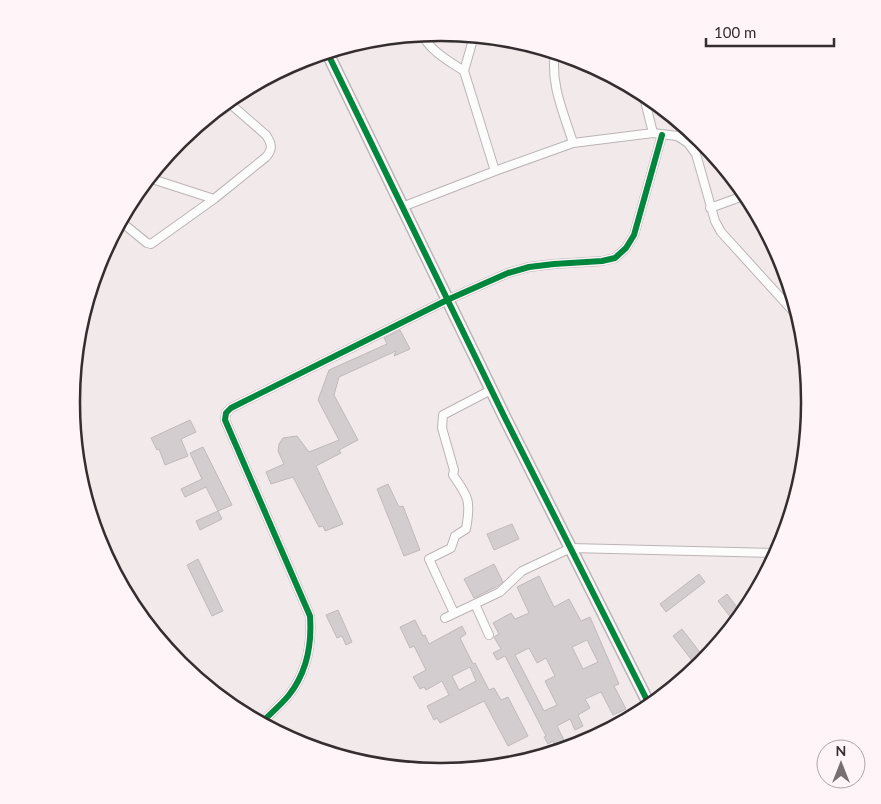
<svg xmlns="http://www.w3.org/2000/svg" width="881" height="804" viewBox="0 0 881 804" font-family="Lato,sans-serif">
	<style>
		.building { fill: #d3cdd0; stroke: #c0babd; fill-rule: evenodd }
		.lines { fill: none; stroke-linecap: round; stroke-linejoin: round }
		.street-casing { stroke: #bbb4b6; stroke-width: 10 }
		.secondary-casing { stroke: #bbb4b6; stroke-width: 14 }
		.street { stroke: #fdfcfc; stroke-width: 8 }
		.secondary { stroke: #fdfcfc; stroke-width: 11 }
		.cycleway-casing { stroke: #fff4f7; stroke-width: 9 }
		.cycleway { stroke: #00873e; stroke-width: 6 }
		.rim { fill: none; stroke: #352e30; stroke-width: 2.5 }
	</style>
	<rect width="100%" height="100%" fill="#f2e9eb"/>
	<path class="building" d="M400,330L410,349L394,356L396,351L339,377L334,395L358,440L339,450L341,453L316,466L343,524L325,531L323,526L319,527L293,477L271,484L266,472L284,464L278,451L279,444L283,438L297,436L309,452L339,440L318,400L329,370L387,344L384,338Z
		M190,420L196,432L181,439L188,456L165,465L159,449L157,450L151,438Z
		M203,447L232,505L218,511L206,487L185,497L181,489L202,479L190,453Z
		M388,484L399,507L403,506L420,550L404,556L377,489Z
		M218,511L222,519L200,530L196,521Z
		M512,524L519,539L494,550L487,534Z
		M198,559L223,611L212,616L187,565Z
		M494,564L503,582L498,586L474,598L464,579Z
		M699,574L705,582L666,612L660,604Z
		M539,576L554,607L569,599L581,621L590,617L619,684L614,686L626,709L613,715L601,692L585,699L590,708L578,715L583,726L575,730L570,719L557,726L568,748L557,751L553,741L548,744L544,737L546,736L505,656L497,660L493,653L501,649L494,637L499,634L493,623L511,613L515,619L529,613L517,587ZM587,640L598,662L583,669L572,647ZM529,648L537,663L546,658L555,676L545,681L557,705L544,711L515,655Z
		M727,594L742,614L735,623L718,601Z
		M338,610L352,642L346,645L342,636L337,638L326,615Z
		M415,620L423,636L425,635L429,644L462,626L466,634L460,638L473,664L475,663L489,690L494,688L501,700L508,697L528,736L508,746L484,701L440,723L437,718L434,720L427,706L449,695L442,681L426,690L424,687L420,689L413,677L426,670L414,646L410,648L400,627ZM470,667L476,681L459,690L452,676Z
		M682,629L705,659L697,667L673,636Z"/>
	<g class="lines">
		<g class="street-casing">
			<path id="street" d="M422,34C430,51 449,61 464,71
				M474,36L464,71L495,171
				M555,52C550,85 564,113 573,143
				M643,93L653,133
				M677,136L689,131
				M149,178L214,199
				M402,207L495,171L573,143L653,133L677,136L688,143L696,154L715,221L721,232L800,319
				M710,208L746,195
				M120,221L147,243L151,244L214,199L266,157C273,149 272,144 266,135L227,101
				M475,604L489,635
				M454,613L429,559L451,548L455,536L466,529C471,501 469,498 453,475L454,470L442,428L443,415L491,390
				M445,618L500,592L522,571L571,548L777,553
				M261,723C270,714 281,705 289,695C307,672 312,644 310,616L225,420L226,413L231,408L447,300L508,273L529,267L554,264L602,261L615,258L626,248L634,235L662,135"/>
		</g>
		<g class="secondary-casing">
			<path id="secondary" d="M327,52L505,418L650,706"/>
		</g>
		<use href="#street" class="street"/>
		<use href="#secondary" class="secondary"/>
		<g class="cycleway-casing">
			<path id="cycleway" d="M327,52L505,418L650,706
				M261,723C270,714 281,705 289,695C307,672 312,644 310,616L225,420L226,413L231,408L447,300L508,273L529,267L554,264L602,261L615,258L626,248L634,235L662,135"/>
		</g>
		<use href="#cycleway" class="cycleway"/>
	</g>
	<path d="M0 0H881V804H0ZM440 41H441A360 360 0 0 1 801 401V403A360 360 0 0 1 441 763H440A360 360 0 0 1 80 403V401A360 360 0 0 1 440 41Z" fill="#fff4f7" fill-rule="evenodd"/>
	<path class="rim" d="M440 41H441A360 360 0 0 1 801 401V403A360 360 0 0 1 441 763H440A360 360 0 0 1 80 403V401A360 360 0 0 1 440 41Z"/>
	<g transform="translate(841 764)"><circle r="24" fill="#fff4f7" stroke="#aea5a7"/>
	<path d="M0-4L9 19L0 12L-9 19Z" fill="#776f71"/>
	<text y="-8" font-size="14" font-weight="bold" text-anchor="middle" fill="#352e30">N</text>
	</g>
	<path d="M706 38v8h128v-8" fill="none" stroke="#352e30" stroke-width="2.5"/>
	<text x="714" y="38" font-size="15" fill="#352e30" stroke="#fff4f7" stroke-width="4" paint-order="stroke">100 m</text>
</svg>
